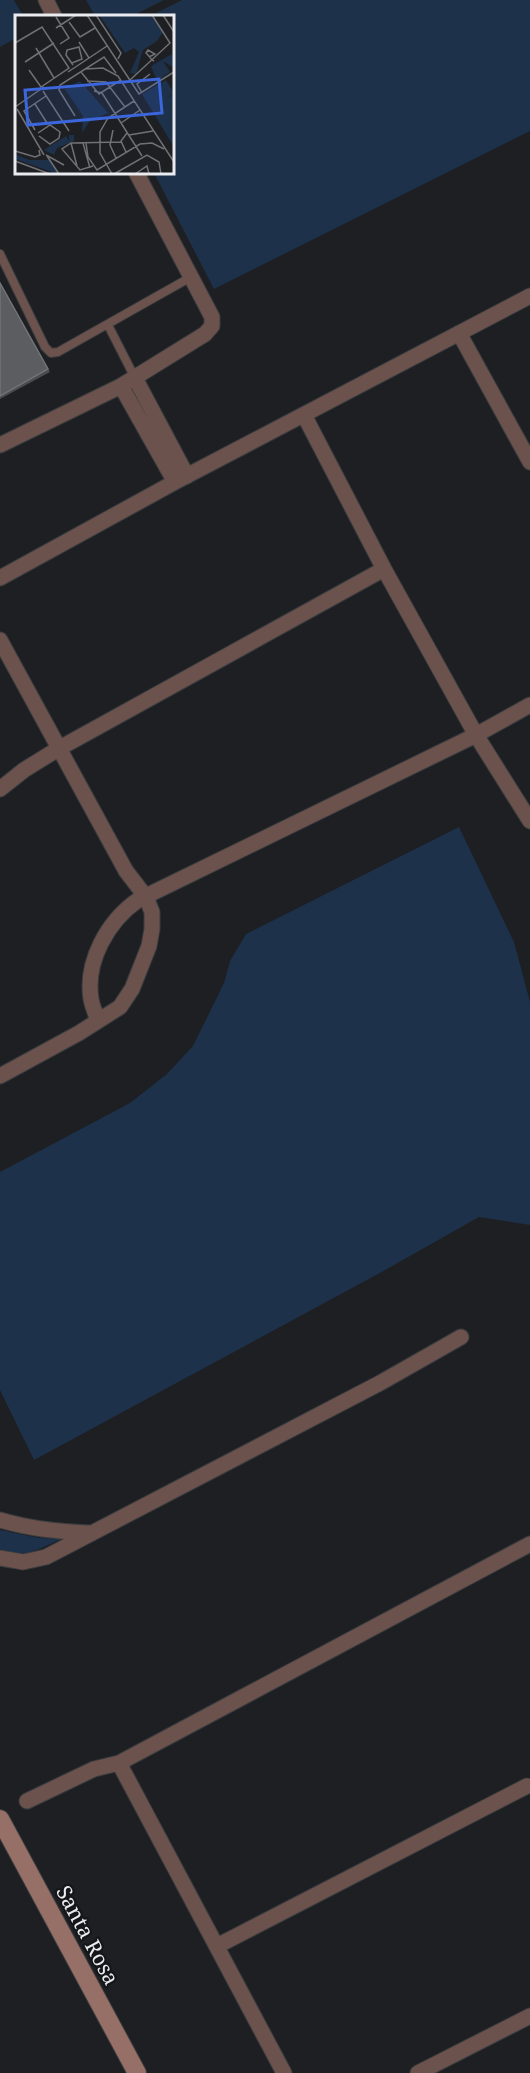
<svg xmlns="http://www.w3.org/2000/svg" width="530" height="2073" viewBox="0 0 530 2073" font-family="'Noto Serif',serif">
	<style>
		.green { fill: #1d314b }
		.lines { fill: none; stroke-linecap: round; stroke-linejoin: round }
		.lane-casing { stroke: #3a3c3f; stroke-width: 10 }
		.street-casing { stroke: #3a3c3f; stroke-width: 17 }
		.secondary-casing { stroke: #3a3c3f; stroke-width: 20 }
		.lane { stroke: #6b524d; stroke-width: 8 }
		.street { stroke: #6b524d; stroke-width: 15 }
		.secondary { stroke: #966f66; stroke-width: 18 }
		.wall { fill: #494c50 }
		.building { fill: #5b5d61; stroke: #717477; stroke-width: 1.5 }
		.labels { text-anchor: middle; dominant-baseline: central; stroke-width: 4.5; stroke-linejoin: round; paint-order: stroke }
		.street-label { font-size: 21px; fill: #ebecef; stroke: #141619 }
		.inset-road { fill: none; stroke: #6f7174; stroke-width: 1.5 }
		.view { fill: #3c66db; fill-opacity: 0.15; stroke: #3c66db; stroke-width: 3 }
		.inset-edge { fill: none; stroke: #ebecef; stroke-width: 3 }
	</style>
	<rect width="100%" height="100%" fill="#1d1f22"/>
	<path class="green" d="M0,0H14L23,16H16V38L0,47Z
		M86,0H164L132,16H95Z
		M182,0H530V131L214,289L154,173L172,172V16H150Z
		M459,827L514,942L530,1002V1225L479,1217L378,1274L34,1460L0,1390V1172L130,1103L167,1074L193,1046L224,983L230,961L246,934Z
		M0,1530L39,1538L61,1539C43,1547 18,1562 0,1549Z"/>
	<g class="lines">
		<g class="lane-casing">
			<path id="lane" d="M0,254L45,347L51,353L58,352L191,277
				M108,325L135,378"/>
		</g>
		<g class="street-casing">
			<path id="street" d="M46,0L54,16
				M459,333L530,462
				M135,378L187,476
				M121,386L175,482
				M304,415L384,569L476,735L530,821
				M0,445L121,386L205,334L212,326V317L136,172
				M0,578L175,482L530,296
				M0,640L126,871L146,897L152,912V929L149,946L132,989L120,1007L79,1033L0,1076
				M0,789L24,770L58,749L384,569
				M98,1021C96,1014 92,1006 91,999C85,961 108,921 138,900L476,735L530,705
				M0,1520C30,1529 59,1532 90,1533
				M0,1558L23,1562L46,1557L380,1383L461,1337
				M119,1763L284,2073
				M27,1801L94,1769L119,1763L530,1544
				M217,1946L527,1786
				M418,2073L530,2016"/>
		</g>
		<g class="secondary-casing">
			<path id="secondary" d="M0,1819L137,2073"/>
		</g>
		<use href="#lane" class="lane"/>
		<use href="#street" class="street"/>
		<use href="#secondary" class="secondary"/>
	</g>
	<path class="wall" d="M0,282L50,372L0,399Z"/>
	<path class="building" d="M0,283L48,369L0,396Z"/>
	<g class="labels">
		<g class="street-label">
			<text transform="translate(88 1935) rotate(62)">Santa Rosa</text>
		</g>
	</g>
	<g transform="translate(15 15)">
		<rect width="159" height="159" fill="#1d1f22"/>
		<path d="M84,0H136L148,17L142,26L128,35L121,59L115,58L124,37L119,33L110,38ZM157,39L159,53L148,46L155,57L142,66L136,51ZM151,65L159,78L150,84L159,79V132L127,79ZM65,66L93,98L74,107L67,118L68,101L50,74ZM54,120H59V126L42,133L39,140L29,135L51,121L54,126ZM0,139L14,145H35L43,159L0,144Z" fill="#1d314b"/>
		<path class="inset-road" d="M72,0L124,79L159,57M81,0L106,38L103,44M148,0L159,17M41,2L54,23L45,29M54,7L65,22L80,13M41,13L61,0M64,27L74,43M0,28L27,12L54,53L26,72L14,55M21,33L39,63M134,42L140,39L133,35L131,38L133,40L137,45L139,46M10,47L39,28M57,48L67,44L64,32L52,35L51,40L58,50M70,54L88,53L103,61L159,147M53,57L92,31M66,57L84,79L106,65M115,65L155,28L137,0M72,66L91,67L110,92M28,76L54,116M79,76L87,78L127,141M127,78L122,69L135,59M20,89L32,108M0,92L29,72M2,94L29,140M60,101L44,75L45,70L89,42L101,58M106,108L125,95M20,115L9,96L31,81M98,115L95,130L101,143M23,118L35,110L45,117L44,123L35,129L24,121M114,120L138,116M56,128L62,151M68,128L75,153M71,128L73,142L82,155L125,129L137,128L149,134M0,136L20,142L25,140L24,135M111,137L106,126L112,118M31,140L49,150M32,141L44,159M0,146L35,159M78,151L65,155L47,134L56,128L106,127M97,159L85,138V117L93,103L119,86M99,159L132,140L144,147L146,159M120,159L132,151L134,159"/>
		<path class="view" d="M144,64L147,98L13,110L10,75Z"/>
		<rect width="159" height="159" class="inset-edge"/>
	</g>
</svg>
